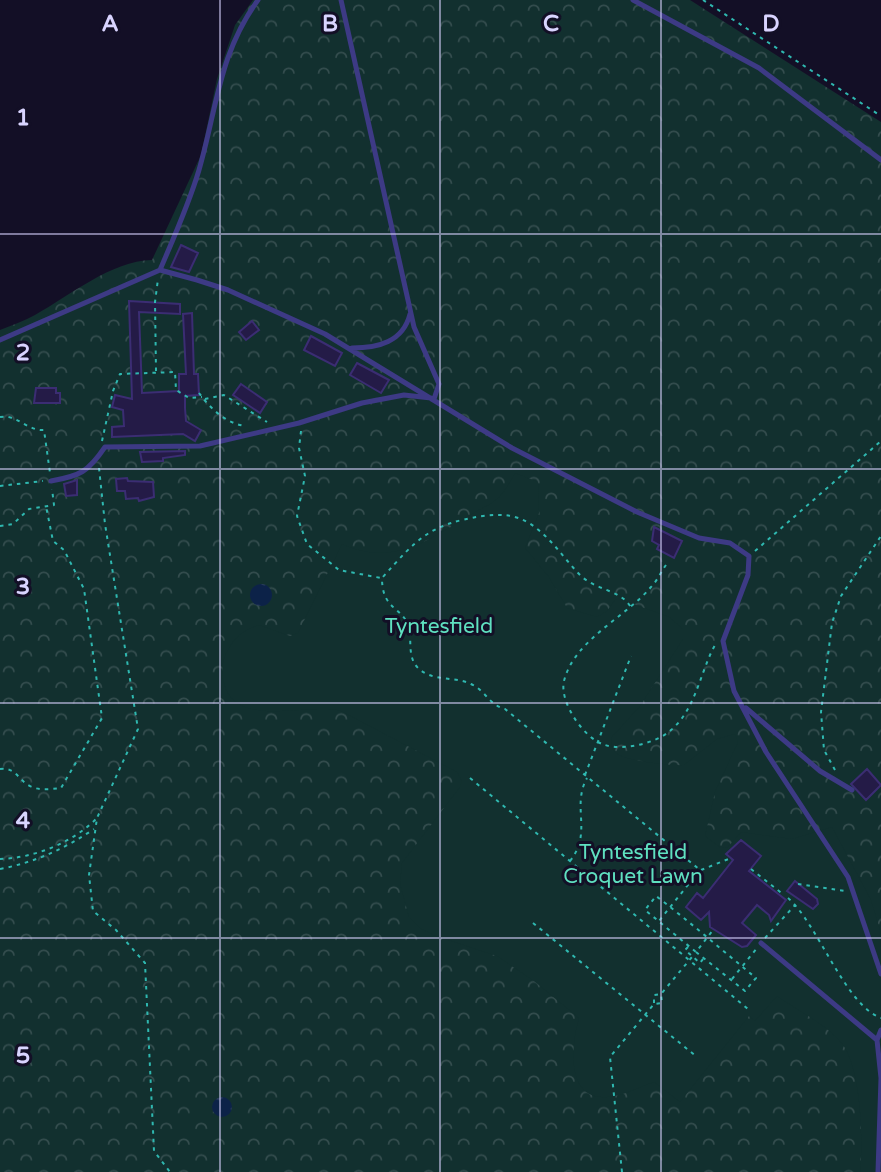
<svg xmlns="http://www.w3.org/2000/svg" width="881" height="1172" viewBox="0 0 881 1172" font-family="'Varela Round',sans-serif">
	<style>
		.forest { fill: url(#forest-crowns) }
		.garden { fill: #12302f }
		.water { fill: url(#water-ripples) }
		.building { fill: #241b47; stroke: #3b2d73; stroke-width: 2 }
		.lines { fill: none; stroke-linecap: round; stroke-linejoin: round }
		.path { stroke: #2fb8b0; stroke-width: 2; stroke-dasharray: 3.5 5; stroke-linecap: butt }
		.service { stroke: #3d3a85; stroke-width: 5 }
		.grid { fill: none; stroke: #d9d4ff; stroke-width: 2; stroke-opacity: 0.55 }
		.labels { text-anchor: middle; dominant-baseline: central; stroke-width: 6; stroke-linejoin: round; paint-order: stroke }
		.park-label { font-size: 21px; fill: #5fe0c0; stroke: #130f26 }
		.grid-label { font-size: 23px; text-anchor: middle; font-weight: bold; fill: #d9d4ff; stroke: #130f26; stroke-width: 6; stroke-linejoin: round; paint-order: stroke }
	</style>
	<defs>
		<pattern id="forest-crowns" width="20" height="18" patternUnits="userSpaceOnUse" patternTransform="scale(1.75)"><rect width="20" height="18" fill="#12302f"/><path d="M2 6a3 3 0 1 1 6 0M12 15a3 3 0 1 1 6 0" fill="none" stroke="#344d4e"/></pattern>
		<pattern id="water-ripples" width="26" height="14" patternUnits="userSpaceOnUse" patternTransform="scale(1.75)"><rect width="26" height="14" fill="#0c2248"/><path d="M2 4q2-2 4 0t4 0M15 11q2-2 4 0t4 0" fill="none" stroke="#2f4163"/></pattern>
	</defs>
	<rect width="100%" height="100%" fill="#130f26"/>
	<path class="forest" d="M253,0H690L881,122V1172H0V330C12,325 24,321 35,315C71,295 111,261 152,260L201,155L217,79L235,25Z"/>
	<path class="garden" d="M515,473L538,482L539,513L525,548L549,577L567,608L597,617L607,611L615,600H622L669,617L683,629V639L640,706L612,737C611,743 611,749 616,753C625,761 672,766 684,765L717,739L735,734L738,742L715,792L705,836L721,848L728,847L741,832L792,839L832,827L871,900L881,934V1172H860C863,1141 862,1063 839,1040C822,1022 797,1010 777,996L755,1021L749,1016L680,1102L654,1082C639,1087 623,1096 607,1097C564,1101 572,1042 579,1018L534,981L497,956L433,935L420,928L409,917L400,884L402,863L460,787L462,781L457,772L341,711C310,702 235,730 224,683C221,674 222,660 227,652C234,637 243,630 259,625L290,636L298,633L342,544C390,566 424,543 464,519C493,500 497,507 515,473Z"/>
	<path class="water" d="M250 595a11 11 0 1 1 22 0a11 11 0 1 1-22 0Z
		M212 1107a10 10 0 1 1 20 0a10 10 0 1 1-20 0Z"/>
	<path class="building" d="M181,245L198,253L189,272L171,267Z
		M129,301L180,304V314L139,312L142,393L179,391V374H186L183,314L192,313L194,374H198L199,395L185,396V408L186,421L201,430L195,441L183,434L112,437V427L124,426L123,410L112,407L115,395L132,399Z
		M252,321L259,330L246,340L239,332Z
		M311,336L342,353L335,366L304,350Z
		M357,363L389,380L381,393L350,375Z
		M241,384L267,402L260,413L233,395Z
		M36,388H56V393H60V403H34Z
		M185,451V455L163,458V461L142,462L140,452Z
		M127,478L128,481L153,482L154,497L139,501L138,498L126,499L125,491H117L116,479Z
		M77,480V495L66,496L64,484Z
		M654,527L682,541L674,558L657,549L659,545L652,541Z
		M867,769L881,785L866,800L851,784Z
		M741,840L761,856L749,871L786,900L771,921L769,915L757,905L742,923L756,935L747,946L742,947L710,927L709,912L701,920L686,907L697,893L703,898L733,860L726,854Z
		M795,881L817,899L818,904L813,909L787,891Z"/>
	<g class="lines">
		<path class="path" d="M703,0L881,116
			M156,371L155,302L158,279
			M199,393C210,408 226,424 246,426
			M205,399L224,395L267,422
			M0,417C17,414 27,431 44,430L50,473
			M301,431L299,448L305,476L297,516L307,544L339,570L381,578
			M102,441L113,391L120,374L175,372L176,390L189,398L202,397
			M99,468L105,524L138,729L97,818L89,875L93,911L116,930L145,963L154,1151L170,1172
			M0,486L43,481
			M0,526L13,524L29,509L54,505L52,489
			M755,551L881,441
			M666,565C661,572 657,581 651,587C626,617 574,640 564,681C559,702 584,739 605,745C624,751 657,743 671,730C696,709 700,672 715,645
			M630,606C620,590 596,590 581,576C563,558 551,537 529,523C514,514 500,514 483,516C429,524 417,539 382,578C382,611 403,606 409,628C412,642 407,658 419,669C434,682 455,676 471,684C486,691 489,705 505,709L700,870L659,921
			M0,769C16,767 18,780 30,786C39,791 51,789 61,788L102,718L84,589L64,550L53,541L46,506
			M835,770L824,750L821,712L832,623L841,596L881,536
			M585,775L631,656
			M470,778L748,1009
			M0,859C34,858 72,843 96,819
			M570,861C593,832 571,807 587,778
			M0,869C36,862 64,849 94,829
			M751,869L784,895
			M701,870L731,858
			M798,884L845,891
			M788,898C818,924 845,1005 881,1018
			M533,923L697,1057
			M765,938L795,905
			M688,947L685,950L700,963L703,959
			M696,952L745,991L756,978C723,951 690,922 656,896L645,910L696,952L713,930
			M732,979L757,948
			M654,1003V995L661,994L692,957
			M622,1172L610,1057L654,1004L662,1003L661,994"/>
		<path class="service" d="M341,0L414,327L439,384L434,399
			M633,0L759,68L881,160
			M160,270C174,237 189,204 199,170C217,108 219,53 258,0
			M0,340L160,270L197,280L228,290L325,334L512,448L637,512L699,538L730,543L749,556L748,575L723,641L734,691L766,752L848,877L881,974
			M352,348C378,348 403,342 410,314
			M51,481C80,476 88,472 105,447L200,446L299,423L362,403L404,395L431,398
			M746,708L820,771L852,790
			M761,943L877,1040
			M878,1172L881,1078L877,1040L881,1030"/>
	</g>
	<path class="grid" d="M220,0V1172M440,0V1172M661,0V1172M0,234H881M0,469H881M0,703H881M0,938H881"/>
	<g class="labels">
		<g class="park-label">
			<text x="439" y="626">Tyntesfield</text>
			<text x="633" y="852">Tyntesfield<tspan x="633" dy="24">Croquet Lawn</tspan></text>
		</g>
	</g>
	<g class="grid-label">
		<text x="110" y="31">A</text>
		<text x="330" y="31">B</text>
		<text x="551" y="31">C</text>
		<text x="771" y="31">D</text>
		<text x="23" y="125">1</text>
		<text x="23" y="360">2</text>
		<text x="23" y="594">3</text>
		<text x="23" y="828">4</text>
		<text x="23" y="1063">5</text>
	</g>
</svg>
